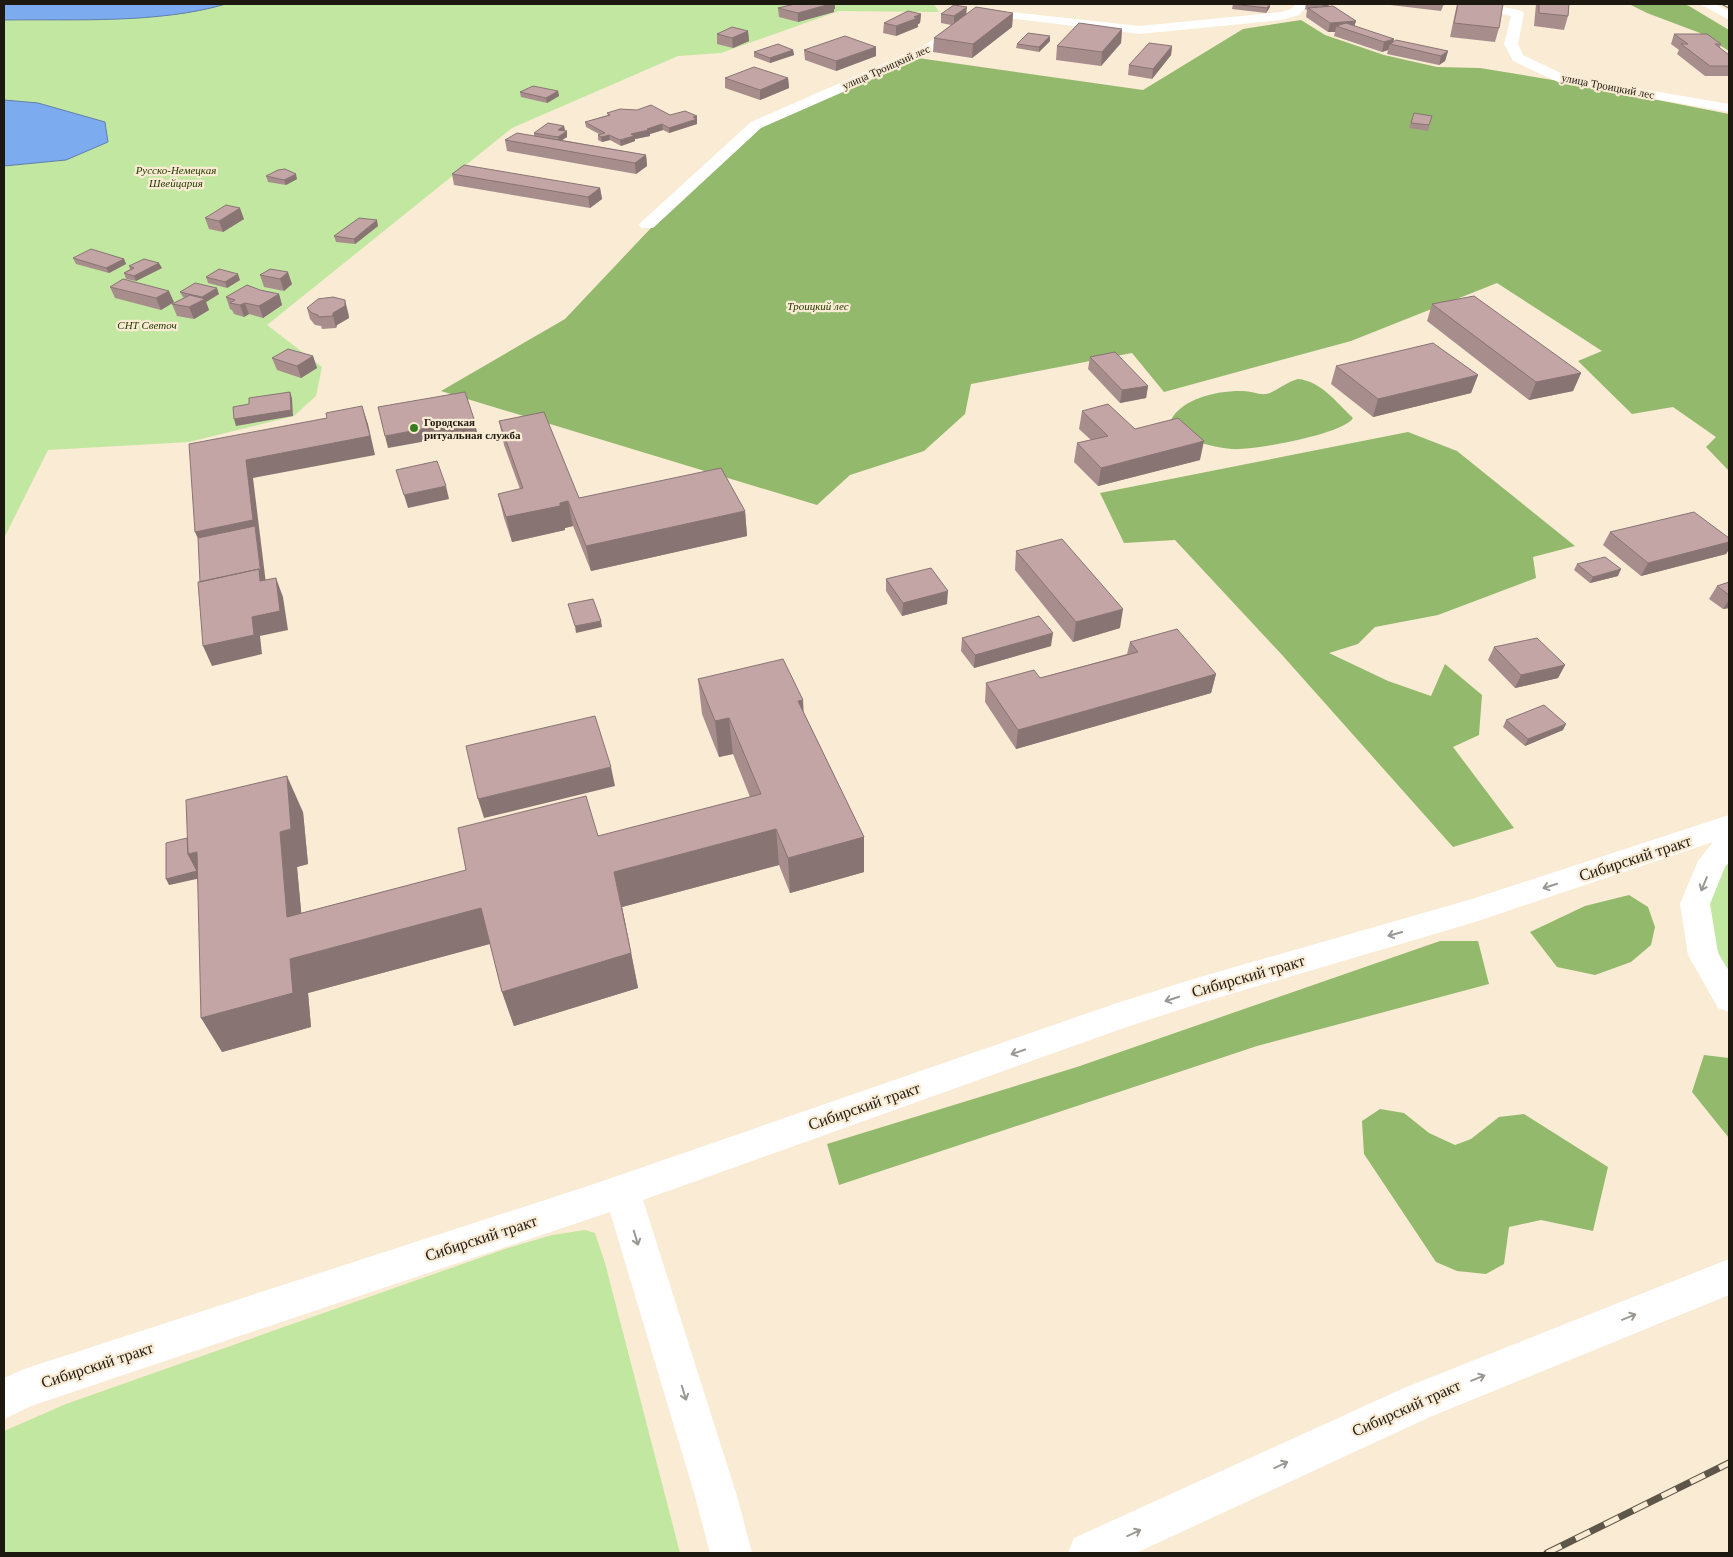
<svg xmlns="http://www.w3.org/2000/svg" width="1733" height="1557" viewBox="0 0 1733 1557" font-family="Georgia,serif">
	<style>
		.green { fill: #c2e7a0 }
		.forest { fill: #93b96c }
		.water { fill: #7dabef; stroke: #607fac }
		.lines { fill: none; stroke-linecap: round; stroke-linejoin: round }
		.street { fill: #fff; fill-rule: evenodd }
		.primary { fill: #fff; fill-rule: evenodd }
		.tram { stroke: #5d5649; stroke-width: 1 }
		.rail-casing { stroke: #5d5649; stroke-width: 7 }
		.rail { stroke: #f9ebd4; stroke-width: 5; stroke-dasharray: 16; stroke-linecap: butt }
		.wall { fill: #a78e8d }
		.shaded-wall { fill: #887473 }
		.building { fill: #c2a5a4; stroke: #887473 }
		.oneway { stroke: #9a9893 }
		.poi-dot { fill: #3a7d20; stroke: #f9ebd4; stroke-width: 2 }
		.labels { text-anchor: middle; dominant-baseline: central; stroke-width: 4.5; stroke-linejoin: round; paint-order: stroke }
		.far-street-label { font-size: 11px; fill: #1e1910; stroke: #f9ebd4 }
		.far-park-label { font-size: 11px; font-style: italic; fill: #233b01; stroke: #f9ebd4 }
		.far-poi-label { font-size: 11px; font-weight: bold; fill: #1e1910; stroke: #f9ebd4; text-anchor: start }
		.near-street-label { font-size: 16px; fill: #1e1910; stroke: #f9ebd4 }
	</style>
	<rect width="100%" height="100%" fill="#f9ebd4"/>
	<path class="green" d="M4,4H934L939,12L839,11L721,53L678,56L512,128L267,325L322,367L316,396L294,416L189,442L48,450L4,538Z
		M1729,861V972C1715,952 1704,919 1708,894C1710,883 1723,870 1729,861Z
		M585,1230L595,1233L605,1263L680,1553H4V1431L66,1404L505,1249L552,1235Z"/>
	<path class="forest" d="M1629,4H1684L1689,6L1729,30V51L1700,33L1647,13Z
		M1301,20L1325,35L1384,55L1437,67L1480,68L1571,83L1729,114V471L1706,447L1716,437L1673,407L1632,414L1578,361L1602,351L1497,283L1351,341L1164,392L1132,353L971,384L965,414L924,451L850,475L817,505L441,391L565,319L650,229L759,128L918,58L1143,90L1243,29Z
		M1298,379C1321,381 1337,403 1353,418C1344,434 1252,451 1232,449C1220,448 1201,444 1190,439C1183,436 1176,426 1171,420C1182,398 1220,390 1243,391C1251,391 1259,395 1266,394C1274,393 1286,382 1298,379Z
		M1408,432L1457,451L1575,546L1533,557L1536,578L1438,615L1375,627L1358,644L1329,653L1388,681L1431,696L1445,664L1482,695L1479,735L1453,747L1514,828L1453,847L1283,656L1175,540L1124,543L1100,493Z
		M1629,895L1648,907L1655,927L1651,945L1631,962L1595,975L1557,967L1530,932L1585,906Z
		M1440,941H1478L1489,984L1257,1046L839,1185L827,1144L1077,1067Z
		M1704,1055L1729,1058V1138L1692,1092Z
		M1380,1109L1404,1113L1429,1133L1455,1145L1471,1139L1499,1117L1524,1114L1608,1167L1593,1231L1541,1220L1509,1227L1504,1264L1486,1274L1457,1271L1436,1262L1364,1154L1362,1121Z"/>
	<path class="water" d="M4,4H226C158,24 74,19 4,20Z
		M4,100L38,103L105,122L108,142L66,160L4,166Z"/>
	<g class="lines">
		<path class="street" d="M1296,4H1309L1299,15L1282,20L1140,34L982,15L934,52L761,128L653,228H641L639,224L751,122L924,46L975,8L1140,26L1281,12L1291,9Z
			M1471,4H1491L1522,11L1524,14L1518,44L1523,55L1567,76L1729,104V112L1558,82L1513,61L1504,44L1511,16L1473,7Z
			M1729,815V862L1725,867L1710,904L1718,953L1729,971V1012L1718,1008L1688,955L1680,904L1698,861L1713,842L1472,923L1200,1003L1121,1029L643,1200L737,1496L752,1553H710L695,1496L610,1212L31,1406L4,1419V1378L24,1369L594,1184L1117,1003L1200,977L1472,899Z
			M1729,1259V1295L1430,1417L1136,1553H1068L1074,1538L1404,1388Z"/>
		<path class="primary" d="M1700,4H1715L1729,11V20Z"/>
		<path class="tram" d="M1721,4L1729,8"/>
		<g class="rail-casing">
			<path id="rail" d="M1547,1553L1729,1463"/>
		</g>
		<use href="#rail" class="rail"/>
	</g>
	<path class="wall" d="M946,4H972L946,5Z
		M1194,4H1209L1208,5Z
		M1233,4L1270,7L1266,13L1232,9Z
		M1306,4H1330L1328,6L1356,21L1354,26L1393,42L1448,51L1445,61L1439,65L1387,54L1388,50L1382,52L1334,36L1335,32H1328L1306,17L1307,10L1305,9Z
		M1382,4H1444L1441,11Z
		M1457,4H1503L1499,28L1495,42L1450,37Z
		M1536,4H1569L1568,16L1564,30L1534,26Z
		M778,8L835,9H834V12L798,22L779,17Z
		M1013,13L1012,27L972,58L933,52L934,38L951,25L941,23V14Z
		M921,14L920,23L918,24V27L896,36L883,33L884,23Z
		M1122,29L1121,43L1101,66L1056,60L1057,46Z
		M748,31L749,41L733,48L717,44V34Z
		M1674,34L1721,44L1720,48L1729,55V76H1705L1677,54L1679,50L1671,44Z
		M1050,36V41L1039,52L1016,48L1017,44Z
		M1172,46L1171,55L1152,79L1128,75L1129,65Z
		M793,50L794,55L770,63L754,57V52Z
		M804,50L876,56L836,71L805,60Z
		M725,78H788L789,88L760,100L725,88Z
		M558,91L559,96L547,103L521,97L520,92Z
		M607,113L697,116V124L669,133L663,130L650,134V136L635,139V141L621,146L610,140L602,142L598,140V135L599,134L586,127L585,122L608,115Z
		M1414,113L1432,116L1428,131L1409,128Z
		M564,126L565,131H567V137L562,140L646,155L647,166L636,174L507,151L505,140L534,136V133Z
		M452,174L600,188L602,199L590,208L454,185Z
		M266,176L297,179L286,185L268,182Z
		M205,218L244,219L223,232L209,229Z
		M378,226L355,244L336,242L334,236Z
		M73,258L124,259L126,264L109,273L76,264Z
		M129,266L162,268L136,281L126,279L124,273L130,269Z
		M270,269L292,284L284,291L264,287L260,275Z
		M206,277L240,280L227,288L208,283Z
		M110,287L174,302L161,310L115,298Z
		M260,290L279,294L282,305L263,318L249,314L244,317L234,314L232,310L230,309L226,297Z
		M180,292L219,294L206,302L209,310L194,319L177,316L172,304L184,298L183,297Z
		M1432,304L1581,373L1573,391L1529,400L1427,321Z
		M307,308L348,312L349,318L337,325L336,328L322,329L321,326L315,325L310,319Z
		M313,356L317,368L301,378L277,370L272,358Z
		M1090,357L1148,386L1146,398L1120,403L1088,369Z
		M1336,366L1478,375L1471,393L1373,417L1331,384Z
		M1082,411L1135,429L1200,460L1098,486L1074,462L1077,443L1091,440L1079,429Z
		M499,421L579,498L745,511L747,536L591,571L573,526L565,528V530L512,542L504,518L498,494L520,489L504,445Z
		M1610,532L1729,538V549L1726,554L1641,576L1603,545Z
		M1016,551L1120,628L1073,642L1015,570Z
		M1577,564L1618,576L1590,583L1574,570Z
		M886,579L947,604L902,616L886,591Z
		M1729,582V608L1723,609L1709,599L1717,586Z
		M962,638L1051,646L974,668L961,651Z
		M1130,642L1216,674L1211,693L1016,749L985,702L986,683L1040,678L1127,654Z
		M1494,647L1565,665L1558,678L1515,688L1488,660Z
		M698,679L804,713L864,837V872L790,893L779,865L622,907L638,988L514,1026L502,992L490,944L308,993L311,1027L222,1052L197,878L169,885L303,812L308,864L297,867L301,913L750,797L733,754L719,757L702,714Z
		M1506,720L1563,730L1525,746L1503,727Z"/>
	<path class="shaded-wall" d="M829,4H835V9H834V12L798,22V13Z
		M1270,4V7L1266,13L1267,8Z
		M1323,4H1330L1322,12Z
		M967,7L966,16L954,25V16Z
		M1013,13L1012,27L972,58L973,44Z
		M921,14L920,23L918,24V27L896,36V26Z
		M1356,21L1353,30L1336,26L1335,32H1328L1330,23Z
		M1122,29L1121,43L1101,66L1102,52Z
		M748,31L749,41L733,48L732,38Z
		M1050,36V41L1039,52V47Z
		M1394,39L1393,45L1390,44L1388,50L1382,52L1384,42Z
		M1172,46L1171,55L1152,79L1153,69Z
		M876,47V56L836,71V61Z
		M793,50L794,55L770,63V58Z
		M1448,51L1445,61L1439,65L1441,56Z
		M788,78L789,88L760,100V90Z
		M558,91L559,96L547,103L546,98Z
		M697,116V124L669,133V128Z
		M662,124L663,130L650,134V136L635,139V141L621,146L620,140L631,134Z
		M564,126L565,131L558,130Z
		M567,131V137L559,142L558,137Z
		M609,135L610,140L602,142L601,137Z
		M646,155L647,166L636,174L635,163Z
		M296,174L297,179L286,185L284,180Z
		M600,188L602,199L590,208L588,197Z
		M240,208L244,219L223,232L219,221Z
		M377,220L378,226L355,244L354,239Z
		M124,259L126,264L109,273L106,268Z
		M159,263L162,268L136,281L134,276Z
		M288,272L292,284L284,291L280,279Z
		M238,274L240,280L227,288L225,282Z
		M217,288L219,294L206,302L209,310L194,319L189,307L203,299L202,297Z
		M169,291L174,302L161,310L156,298Z
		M279,294L282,305L263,318L259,306Z
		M345,300L348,312L349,318L337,325L336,328L333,316V313Z
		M245,303L249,314L244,317L240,305Z
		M313,356L317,368L301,378L297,366Z
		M1581,373L1573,391L1529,400L1536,382Z
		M1478,375L1471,393L1373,417L1378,399Z
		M1148,386L1146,398L1120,403L1122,390Z
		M290,392L292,398L293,416L236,426L234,419Z
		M362,406L368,424L375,455L253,478L268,600L207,601L203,550L195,532L246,460Z
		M474,419L477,432L388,448L385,436Z
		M1204,441L1200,460L1098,486L1101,468Z
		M446,486L449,499L408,508L404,495Z
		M568,501L573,526L565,528V530L512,542L506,517Z
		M745,511L747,536L591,571L586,546Z
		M1729,542V549L1726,554L1641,576L1648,563Z
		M1621,569L1618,576L1590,583L1593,577Z
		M276,578L283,597L288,630L260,636L262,654L212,666L203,646L252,617Z
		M948,591L947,604L902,616L903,603Z
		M1729,600V608L1723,609Z
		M1123,609L1120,628L1073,642L1076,622Z
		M601,621L602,627L576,633L575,626Z
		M1053,633L1051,646L974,668L975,655Z
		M1565,665L1558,678L1515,688L1521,675Z
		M1216,674L1211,693L1016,749L1018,730Z
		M803,700L805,736L798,701Z
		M729,718L733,754L719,757L715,721Z
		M1566,724L1563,730L1525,746L1528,739Z
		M611,767L615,786L484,818L478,799Z
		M287,776L303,812L308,864L297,867L305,952L287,917L280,832Z
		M776,829L779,865L622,907L638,988L514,1026L502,992L614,872Z
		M864,837V872L790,893L788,858Z
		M197,852L201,878L169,885L166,879L188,854Z
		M481,908L493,943L308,993L311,1027L222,1052L201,1018L290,959Z"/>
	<path class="building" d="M795,4H830L798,13L778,8Z
		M1232,4H1270L1267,8Z
		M1458,4H1503L1499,28L1454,23Z
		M1539,4H1569L1568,16L1539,13Z
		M954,5L967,7L954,16L941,14Z
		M1333,6L1356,21L1330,23L1308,8Z
		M976,7L1013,13L973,44L934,38Z
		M908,11L921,14L914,17L918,18L896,26L884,23Z
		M1079,23L1122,29L1102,52L1057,46Z
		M1346,23L1394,39L1384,42L1336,26Z
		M732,27L748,31L732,38L717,34Z
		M1028,33L1050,36L1039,47L1017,44Z
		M1674,34H1707L1721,44H1715L1729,55V66H1710L1681,44H1688Z
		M845,36L876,47L836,61L804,50Z
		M1396,40L1448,51L1441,56L1390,44Z
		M1149,43L1172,46L1153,69L1129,65Z
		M778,44L793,50L770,58L754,52Z
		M754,67L788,78L760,90L725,78Z
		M533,86L558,91L546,98L520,92Z
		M651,105L670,115L685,111L697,116L693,117L697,119L669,128L662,124L647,129L649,130L631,134L634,136L620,140L609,135L601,137L598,135L605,133L585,122L610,115L607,113L620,109L637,110Z
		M1414,113L1432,116L1429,125L1411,123Z
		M548,123L564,126L558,130L567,131L558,137L534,133Z
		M517,133L646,155L635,163L505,140Z
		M464,165L600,188L588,197L452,174Z
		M285,169L296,174L284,180L266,176L278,170Z
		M226,205L240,208L219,221L205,218Z
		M359,218L377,220L354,239L334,236Z
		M91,249L124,259L106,268L73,258Z
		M144,259L159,263L134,276L124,273L134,268L129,266Z
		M219,269L238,274L225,282L206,277Z
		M270,269L288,272L280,279L260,275Z
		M123,279L169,291L156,298L110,287Z
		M195,283L217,288L202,297L180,292Z
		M247,285L260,290L279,294L259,306L245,303L240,305L230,303L235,300L226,297Z
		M190,295L205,299L189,307L172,304Z
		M1474,296L1581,373L1536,382L1432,304Z
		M333,297L345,300V306L333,313V316L318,317V315L312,313L307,308L318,299Z
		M1433,343L1478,375L1378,399L1336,366Z
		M288,349L313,356L297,366L272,358Z
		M1115,352L1148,386L1122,390L1090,357Z
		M290,392L291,410L234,419L233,407L249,404V398Z
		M465,392L474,419L385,436L378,407Z
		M1108,404L1135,429L1178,418L1204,441L1101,468L1077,443L1108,436L1082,411Z
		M362,406L370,436L246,460L253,520L195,532L189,444L327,418L326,413Z
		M544,412L579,498L721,468L745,511L586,546L568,501L560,503V506L506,517L498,494L523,488L499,421Z
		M437,461L446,486L404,495L396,470Z
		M1694,512L1729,538V542L1648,563L1610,532Z
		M255,526L261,575L259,569L200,582L198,538Z
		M1062,539L1123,609L1076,622L1016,551Z
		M1605,557L1621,569L1593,577L1577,564Z
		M931,568L948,591L903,603L886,579Z
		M259,569L260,581L276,578L280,611L252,617L254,635L203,646L198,582Z
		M1729,582V595L1717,586Z
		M593,599L601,621L575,626L568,604Z
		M1039,616L1053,633L975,655L962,638Z
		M1177,629L1216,674L1018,730L986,683L1034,670L1040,678L1138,652L1130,642Z
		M1537,638L1565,665L1521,675L1494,647Z
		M783,659L803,700L798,701L864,837L788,858L776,829L614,872L631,953L502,992L481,908L290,959L293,993L201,1018L197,852L188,854L186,800L287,776L291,829L280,832L287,917L466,870L458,828L586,796L598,836L761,794L729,718L715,721L698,679Z
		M1544,705L1566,724L1528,739L1506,720Z
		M595,716L611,767L478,799L466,746Z
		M187,838L188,854L197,871L166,879V843Z"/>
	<defs><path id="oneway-shaft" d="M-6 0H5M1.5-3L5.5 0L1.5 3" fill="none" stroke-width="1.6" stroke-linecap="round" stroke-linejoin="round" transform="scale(1.25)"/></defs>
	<g class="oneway">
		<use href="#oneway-shaft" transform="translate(1704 884) rotate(113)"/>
		<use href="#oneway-shaft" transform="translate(1550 886) rotate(162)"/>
		<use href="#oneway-shaft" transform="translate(1395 934) rotate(164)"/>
		<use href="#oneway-shaft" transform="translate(1172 999) rotate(162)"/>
		<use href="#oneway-shaft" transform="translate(1018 1052) rotate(161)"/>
		<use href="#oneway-shaft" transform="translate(636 1238) rotate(73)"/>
		<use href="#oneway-shaft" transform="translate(1629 1317) rotate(-22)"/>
		<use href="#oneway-shaft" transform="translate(1478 1378) rotate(-22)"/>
		<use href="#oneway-shaft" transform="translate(684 1393) rotate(73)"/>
		<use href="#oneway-shaft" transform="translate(1281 1465) rotate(-25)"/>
		<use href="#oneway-shaft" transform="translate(1134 1533) rotate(-25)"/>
	</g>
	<circle class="poi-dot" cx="414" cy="428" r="5"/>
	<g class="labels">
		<g class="far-street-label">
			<text transform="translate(886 67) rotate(-24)">улица Троицкий лес</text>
			<text transform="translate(1608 86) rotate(11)">улица Троицкий лес</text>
		</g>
		<g class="far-park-label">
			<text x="176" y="170">Русско-Немецкая<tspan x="176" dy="13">Швейцария</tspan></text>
			<text x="818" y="306">Троицкий лес</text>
			<text x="147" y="325">СНТ Светоч</text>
		</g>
		<g class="far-poi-label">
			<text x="424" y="422">Городская<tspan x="424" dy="13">ритуальная служба</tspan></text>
		</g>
		<g class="near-street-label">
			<text transform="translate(1635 858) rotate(-18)">Сибирский тракт</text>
			<text transform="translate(1248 976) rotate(-16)">Сибирский тракт</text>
			<text transform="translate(864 1106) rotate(-19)">Сибирский тракт</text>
			<text transform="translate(481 1238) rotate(-18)">Сибирский тракт</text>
			<text transform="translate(97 1365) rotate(-18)">Сибирский тракт</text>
			<text transform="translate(1406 1408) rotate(-24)">Сибирский тракт</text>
		</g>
	</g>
	<rect width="1733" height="1557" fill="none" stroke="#1e1910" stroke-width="10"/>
</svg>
